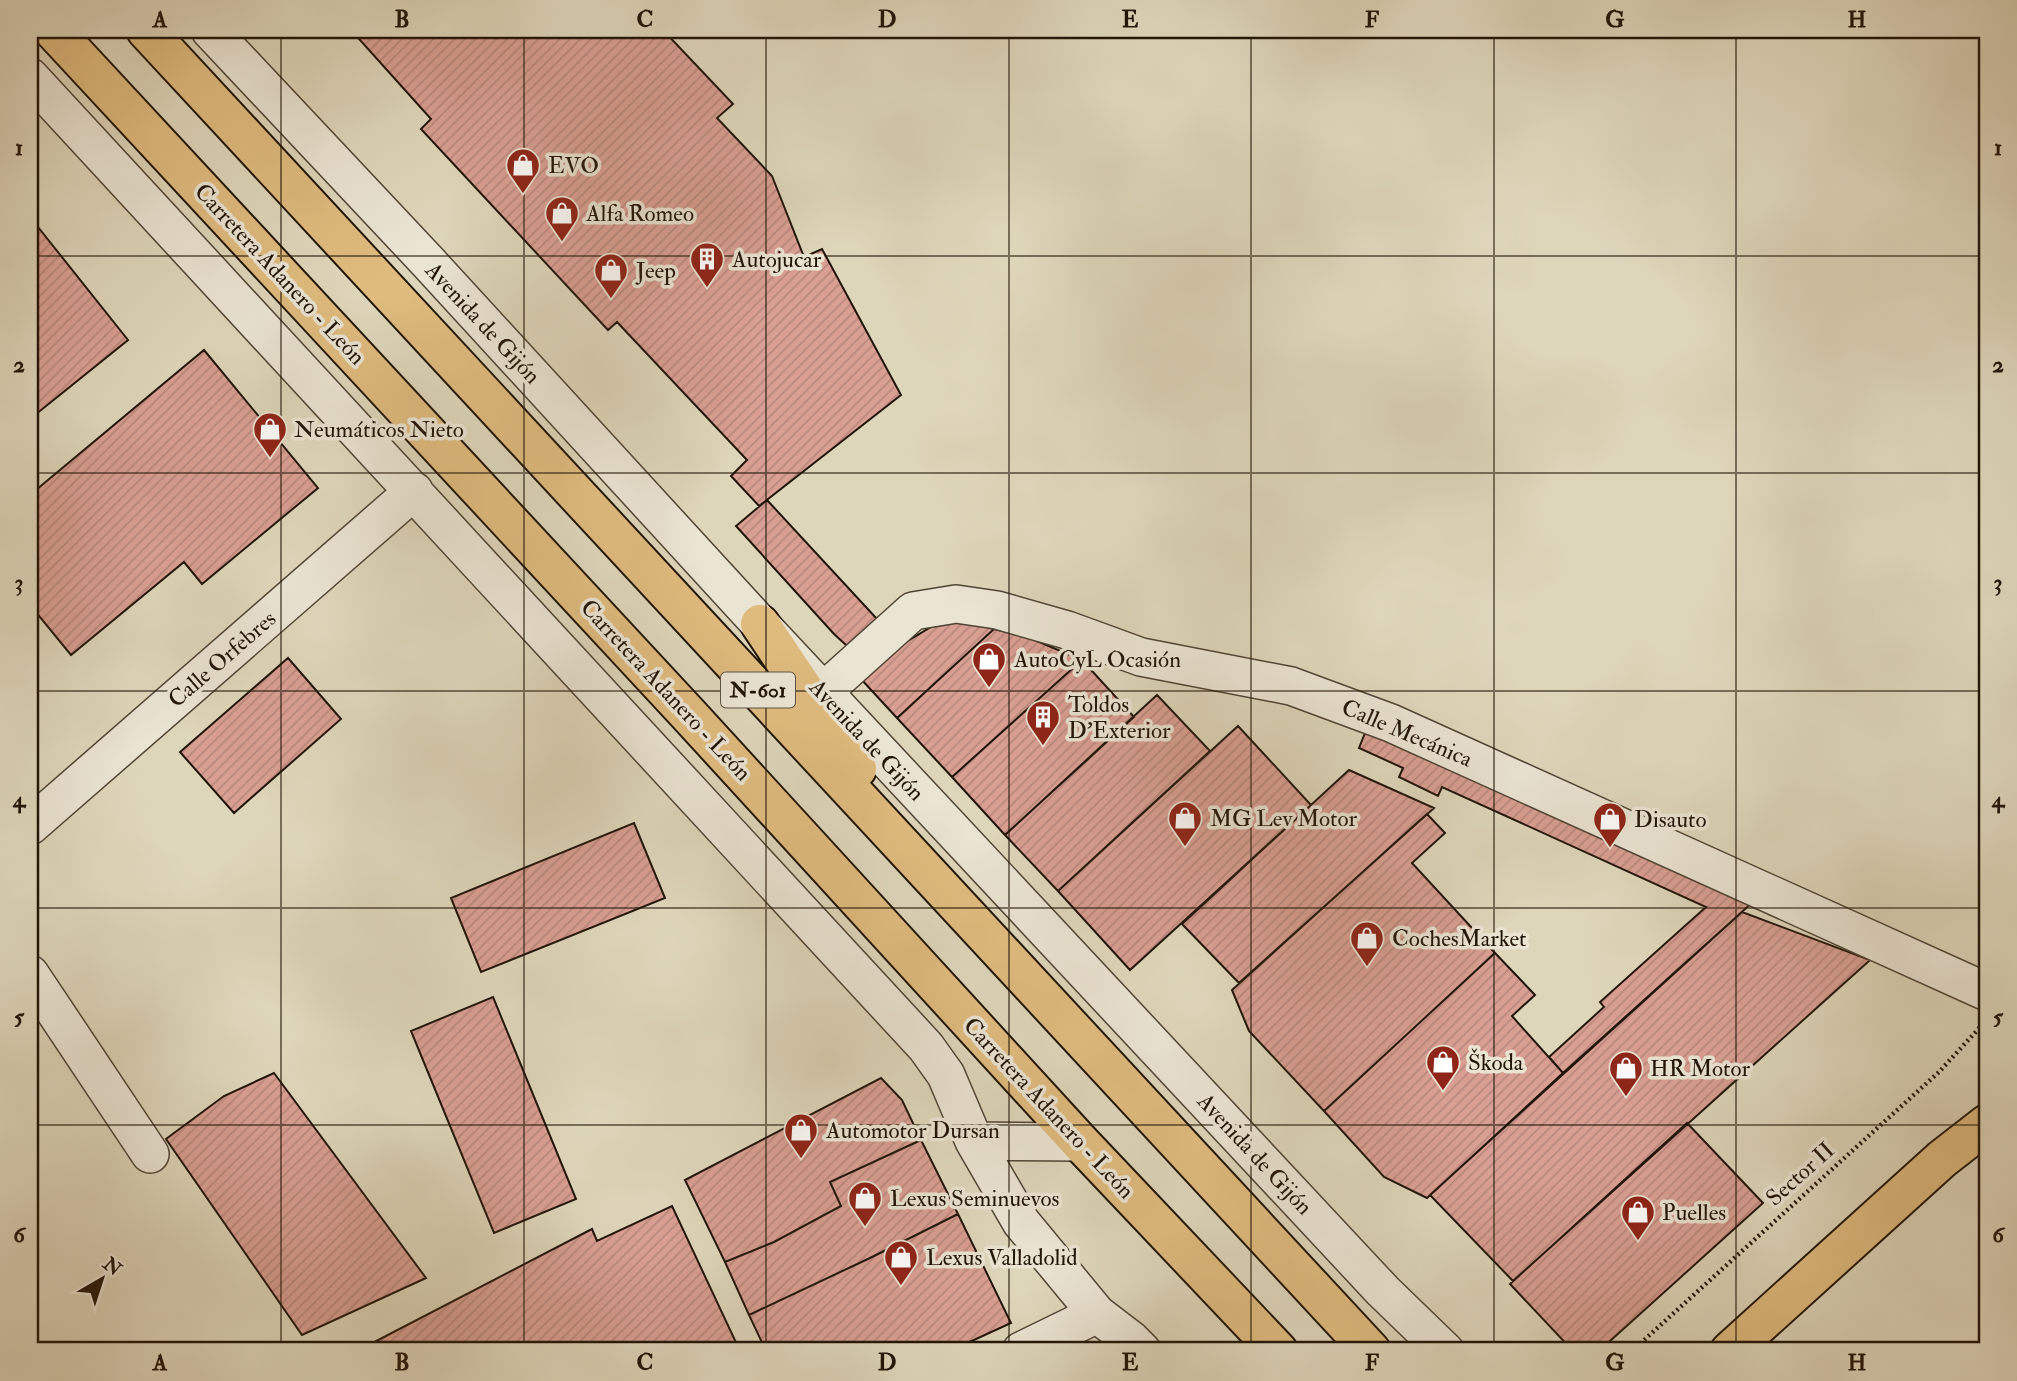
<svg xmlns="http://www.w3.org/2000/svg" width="2017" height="1381" viewBox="0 0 2017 1381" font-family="'IM FELL Double Pica',serif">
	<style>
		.building { fill: url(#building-hatch); stroke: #211508; stroke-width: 2 }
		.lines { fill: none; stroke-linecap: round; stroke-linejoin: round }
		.minor-casing { stroke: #504535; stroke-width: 40 }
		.trunk-casing { stroke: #211508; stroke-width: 42 }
		.motorway-casing { stroke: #211508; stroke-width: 42 }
		.path { stroke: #211508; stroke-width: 4.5; stroke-dasharray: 2 3.5; stroke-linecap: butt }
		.minor { stroke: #eae4d3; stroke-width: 37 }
		.trunk { stroke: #dfbb7e; stroke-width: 38 }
		.motorway { stroke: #dfbb7e; stroke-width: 38 }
		.grid { fill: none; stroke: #211508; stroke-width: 2; stroke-opacity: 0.55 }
		.labels { text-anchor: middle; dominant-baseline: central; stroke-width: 7; stroke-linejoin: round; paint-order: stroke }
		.shield { fill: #eae4d3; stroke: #5d5345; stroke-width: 2 }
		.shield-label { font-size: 21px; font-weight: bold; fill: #211508 }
		.poi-label { font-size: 23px; fill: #211508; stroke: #eae4d3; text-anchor: start }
		.street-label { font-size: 23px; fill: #211508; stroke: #eae4d3 }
		.neatline { fill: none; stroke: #211508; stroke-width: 2.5 }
		.grid-label { font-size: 23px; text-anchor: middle; font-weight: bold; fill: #211508 }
	</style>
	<defs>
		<pattern id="building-hatch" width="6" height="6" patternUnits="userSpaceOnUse" patternTransform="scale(1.75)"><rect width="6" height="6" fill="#d99f93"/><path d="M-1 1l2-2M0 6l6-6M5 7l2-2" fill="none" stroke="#ba887d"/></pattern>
	</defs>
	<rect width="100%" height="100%" fill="#ded6bb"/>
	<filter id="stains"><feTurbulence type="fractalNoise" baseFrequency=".00286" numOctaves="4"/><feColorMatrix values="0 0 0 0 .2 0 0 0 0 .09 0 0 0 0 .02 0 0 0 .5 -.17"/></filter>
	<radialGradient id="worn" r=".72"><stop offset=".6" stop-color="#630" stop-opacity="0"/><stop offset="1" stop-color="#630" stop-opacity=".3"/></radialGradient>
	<path class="building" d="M351,30H663L733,104L717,118L772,176L804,257L822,249L901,395L759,506L731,476L747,460L617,322L608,330L421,129L431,119Z
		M30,217L128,340L30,419Z
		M204,350L318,488L202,584L184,562L71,655L30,605V495Z
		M767,500L877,619L847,646L834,634L736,526Z
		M963,620L994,629L897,718L861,679L896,648L931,627Z
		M994,629L1025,636L1082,660L952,777L897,718Z
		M288,658L341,719L234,813L180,752Z
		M1082,660L1134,717L1005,835L952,777Z
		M1157,695L1210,751L1058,891L1005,835Z
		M1369,723L1754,901L1563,1073L1549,1057L1604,1007L1600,1002L1706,907L1442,787L1438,796L1399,777L1403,768L1359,748Z
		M1238,726L1311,805L1130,970L1058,891Z
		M1349,770L1434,808L1239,983L1182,924Z
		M1427,814L1445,833L1412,863L1495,953L1324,1111L1249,1031L1232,990Z
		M634,823L665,898L481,972L451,898Z
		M1742,912L1870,960L1513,1281L1430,1195Z
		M1495,953L1535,995L1512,1016L1563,1073L1427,1198L1384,1177L1324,1111Z
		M493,997L576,1199L494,1233L411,1031Z
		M274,1073L426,1278L302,1335L166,1139L224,1096Z
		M881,1078L902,1100L921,1140L830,1182L841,1206L774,1242L725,1262L685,1180Z
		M1687,1123L1763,1203L1599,1351H1573L1510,1284Z
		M921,1140L958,1214L870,1258L749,1315L725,1262L774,1242L841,1206L830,1182Z
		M672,1206L740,1351H357L592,1229L597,1241Z
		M958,1214L1011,1323L950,1351H766L749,1315L870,1258Z"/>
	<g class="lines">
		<g class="minor-casing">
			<path id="minor" d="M210,30L429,263L760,624L1383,1291L1445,1351
				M30,77L926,1047L946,1075L974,1141L1080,1142
				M823,692L913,611L956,604L997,610L1067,630L1141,657L1291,686L1391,723L1987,992
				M30,826L414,491
				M30,974L150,1154
				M974,1141L1021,1222L1097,1314L1131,1340L1142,1351
				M1021,1351L1097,1314"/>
		</g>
		<g class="trunk-casing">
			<path id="trunk" d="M53,30L689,715L1080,1142L1278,1351
				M146,30L1371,1351
				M760,624L857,769"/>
		</g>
		<g class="motorway-casing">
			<path id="motorway" d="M1730,1351L1942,1159L1987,1124"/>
		</g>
		<path class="path" d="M1632,1351L1939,1072L1982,1025"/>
		<use href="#minor" class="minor"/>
		<use href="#trunk" class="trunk"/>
		<use href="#motorway" class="motorway"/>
	</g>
	<path class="grid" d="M281,30V1351M524,30V1351M766,30V1351M1009,30V1351M1251,30V1351M1494,30V1351M1736,30V1351M30,256H1987M30,473H1987M30,691H1987M30,908H1987M30,1125H1987"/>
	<defs>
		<g id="shop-pin" transform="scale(1.75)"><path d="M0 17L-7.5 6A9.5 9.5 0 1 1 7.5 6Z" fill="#8f2418" stroke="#eae4d3"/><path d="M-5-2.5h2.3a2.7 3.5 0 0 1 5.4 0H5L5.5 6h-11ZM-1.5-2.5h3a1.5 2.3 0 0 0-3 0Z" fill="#fff"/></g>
		<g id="building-pin" transform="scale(1.75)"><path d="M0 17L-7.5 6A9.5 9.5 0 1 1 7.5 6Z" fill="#8f2418" stroke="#eae4d3"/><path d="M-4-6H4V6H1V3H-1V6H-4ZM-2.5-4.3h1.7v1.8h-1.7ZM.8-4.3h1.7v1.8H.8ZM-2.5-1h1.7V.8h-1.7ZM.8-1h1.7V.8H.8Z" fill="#fff"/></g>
	</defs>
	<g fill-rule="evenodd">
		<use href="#shop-pin" x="523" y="165"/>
		<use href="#shop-pin" x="562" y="213"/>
		<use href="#building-pin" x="707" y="259"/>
		<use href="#shop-pin" x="611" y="270"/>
		<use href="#shop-pin" x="270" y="429"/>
		<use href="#shop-pin" x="989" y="659"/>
		<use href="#building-pin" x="1043" y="717"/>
		<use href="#shop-pin" x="1185" y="818"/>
		<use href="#shop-pin" x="1610" y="819"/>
		<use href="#shop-pin" x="1367" y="938"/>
		<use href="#shop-pin" x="1443" y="1062"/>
		<use href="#shop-pin" x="1626" y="1068"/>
		<use href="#shop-pin" x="801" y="1130"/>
		<use href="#shop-pin" x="865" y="1198"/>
		<use href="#shop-pin" x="1638" y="1212"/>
		<use href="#shop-pin" x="901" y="1257"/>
	</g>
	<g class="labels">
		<rect class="shield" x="721" y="672.5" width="74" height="35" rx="5"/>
		<g class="shield-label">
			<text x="758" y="690">N-601</text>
		</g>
		<g class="poi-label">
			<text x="548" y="165">EVO</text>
			<text x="586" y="213">Alfa Romeo</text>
			<text x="732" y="259">Autojucar</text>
			<text x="636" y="270">Jeep</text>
			<text x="294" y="429">Neumáticos Nieto</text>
			<text x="1014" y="659">AutoCyL Ocasión</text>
			<text x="1068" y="704">Toldos<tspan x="1068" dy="26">D'Exterior</tspan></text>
			<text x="1210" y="818">MG Lev Motor</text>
			<text x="1634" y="819">Disauto</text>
			<text x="1392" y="938">CochesMarket</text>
			<text x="1468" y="1062">Škoda</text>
			<text x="1650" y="1068">HR Motor</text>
			<text x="826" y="1130">Automotor Dursan</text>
			<text x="890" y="1198">Lexus Seminuevos</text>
			<text x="1662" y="1212">Puelles</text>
			<text x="926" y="1257">Lexus Valladolid</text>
		</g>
		<g class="street-label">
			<text transform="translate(280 274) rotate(47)">Carretera Adanero - León</text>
			<text transform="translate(483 323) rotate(47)">Avenida de Gijón</text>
			<text transform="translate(222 659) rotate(-41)">Calle Orfebres</text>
			<text transform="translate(666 690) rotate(47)">Carretera Adanero - León</text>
			<text transform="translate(1407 733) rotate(23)">Calle Mecánica</text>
			<text transform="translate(867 740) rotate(47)">Avenida de Gijón</text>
			<text transform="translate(1049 1108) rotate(47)">Carretera Adanero - León</text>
			<text transform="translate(1255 1154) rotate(47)">Avenida de Gijón</text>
			<text transform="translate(1800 1174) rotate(-42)">Sector II</text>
		</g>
	</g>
	<rect width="2017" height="1381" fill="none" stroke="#ded6bb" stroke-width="77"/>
	<g transform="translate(102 1279) rotate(39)" stroke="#eae4d3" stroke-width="5" paint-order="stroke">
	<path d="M0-5L12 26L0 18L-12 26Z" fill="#211508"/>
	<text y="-10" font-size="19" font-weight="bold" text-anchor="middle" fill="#211508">N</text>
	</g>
	<rect x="38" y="38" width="1941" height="1304" class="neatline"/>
	<g class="grid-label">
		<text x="160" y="27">A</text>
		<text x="402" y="27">B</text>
		<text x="645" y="27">C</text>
		<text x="887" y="27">D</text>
		<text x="1130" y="27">E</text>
		<text x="1372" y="27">F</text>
		<text x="1615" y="27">G</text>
		<text x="1857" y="27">H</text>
		<text x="19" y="155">1</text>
		<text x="1998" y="155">1</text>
		<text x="19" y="372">2</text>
		<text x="1998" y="372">2</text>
		<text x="19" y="590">3</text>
		<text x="1998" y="590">3</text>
		<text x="19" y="807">4</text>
		<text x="1998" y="807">4</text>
		<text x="19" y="1024">5</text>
		<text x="1998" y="1024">5</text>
		<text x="19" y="1242">6</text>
		<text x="1998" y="1242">6</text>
		<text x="160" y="1370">A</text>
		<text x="402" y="1370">B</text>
		<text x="645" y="1370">C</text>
		<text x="887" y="1370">D</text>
		<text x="1130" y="1370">E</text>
		<text x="1372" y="1370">F</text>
		<text x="1615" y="1370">G</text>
		<text x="1857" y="1370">H</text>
	</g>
	<rect width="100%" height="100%" filter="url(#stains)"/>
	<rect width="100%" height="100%" fill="url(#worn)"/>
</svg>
